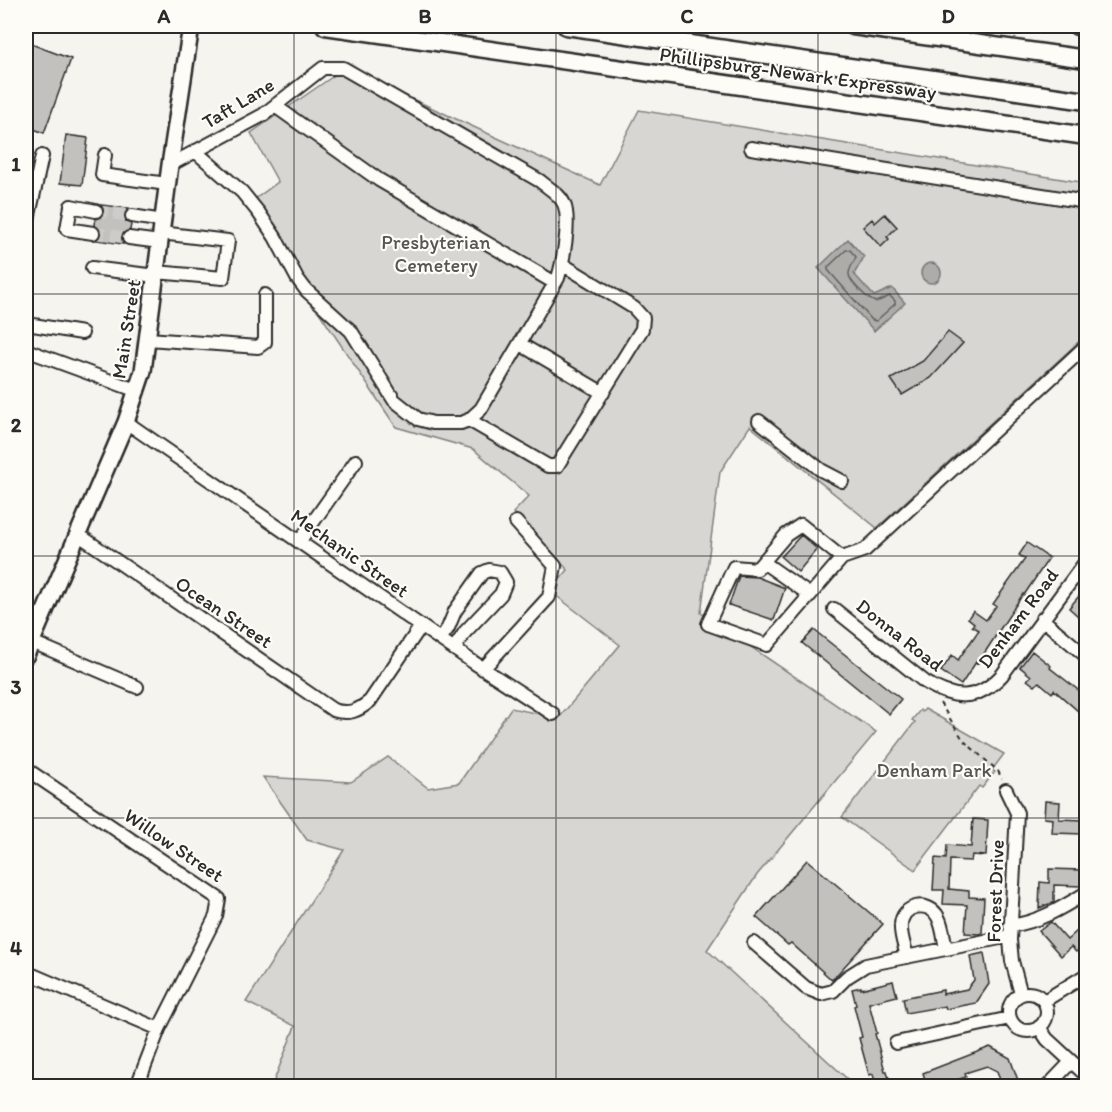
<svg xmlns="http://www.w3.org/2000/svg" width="1112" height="1112" viewBox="0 0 1112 1112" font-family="Itim,sans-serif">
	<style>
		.green { fill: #d7d6d2; stroke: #81807e; stroke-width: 1.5 }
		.water { fill: #adaca9; stroke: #797877; stroke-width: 1.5 }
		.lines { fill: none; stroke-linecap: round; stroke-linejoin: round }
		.shore { stroke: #5f5f5d; stroke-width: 1.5 }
		.building { fill: #c2c1be; stroke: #2b2b2b; stroke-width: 1.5 }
		.minor-tunnel { stroke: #cdccc8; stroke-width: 12; stroke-dasharray: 12 6; stroke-linecap: butt }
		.minor-casing { stroke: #2b2b2b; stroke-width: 16 }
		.major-casing { stroke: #2b2b2b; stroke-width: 20 }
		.highway-casing { stroke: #2b2b2b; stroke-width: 21 }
		.path { stroke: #2b2b2b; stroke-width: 2; stroke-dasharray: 4.5 4.5; stroke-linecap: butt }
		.minor { stroke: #fdfcf7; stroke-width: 12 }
		.major { stroke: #fdfcf7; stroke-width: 15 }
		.highway { stroke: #fdfcf7; stroke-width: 16 }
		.grid { fill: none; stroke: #2b2b2b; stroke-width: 1.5; stroke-opacity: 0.55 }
		.labels { text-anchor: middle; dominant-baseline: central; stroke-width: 4.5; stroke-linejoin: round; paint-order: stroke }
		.street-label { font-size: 20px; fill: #2b2b2b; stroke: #fdfcf7 }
		.park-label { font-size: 20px; fill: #565655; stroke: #fdfcf7 }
		.neatline { fill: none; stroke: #2b2b2b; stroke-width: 2 }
		.grid-label { font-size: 20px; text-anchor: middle; font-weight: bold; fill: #2b2b2b }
	</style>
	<rect width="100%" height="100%" fill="#f5f4ef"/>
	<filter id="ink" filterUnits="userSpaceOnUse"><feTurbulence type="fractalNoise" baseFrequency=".0167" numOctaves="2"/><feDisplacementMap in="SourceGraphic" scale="12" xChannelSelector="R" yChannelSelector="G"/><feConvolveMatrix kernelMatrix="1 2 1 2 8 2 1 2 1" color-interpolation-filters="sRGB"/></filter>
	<g filter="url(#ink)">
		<path class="green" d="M345,68L600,185L639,110L1086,183V335L877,528L750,426L720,472L701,613L876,732L757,875L707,950L855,1086H272L295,1026L246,1002L344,850L307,840L263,777L351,782L388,757L428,788L459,783L511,708L559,718L620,645L550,591L568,570L513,513L529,496L473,449L396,427L247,205L278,182L251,133Z
			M925,709L1004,754L992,770L995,772L982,788L979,786L915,870L842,817L915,722L912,720L920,710L922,712Z"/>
		<path class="water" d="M848,239L864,257L854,274L874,296L892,288L905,303L874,331L818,268Z
			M921 273a10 10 0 1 1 20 0a10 10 0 1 1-20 0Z"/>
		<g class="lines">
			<path class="shore" d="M846,250H850L856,257C854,262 848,270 849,275C850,282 869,301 876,302L890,296L895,301V304L876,321L872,320L828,270V267Z"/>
		</g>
		<path class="building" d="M26,42L71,59L44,133L26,126Z
			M66,135L88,138L82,185L60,183Z
			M101,205L129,208L124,215L126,222L131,224L130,230L122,234L121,238L123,244L97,240L101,235V231L94,225L95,219L102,217L104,213Z
			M885,214L897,227L887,237L889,239L881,247L863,227L872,219L875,223Z
			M948,332L963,343L931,378L902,395L891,379L923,361Z
			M801,535L817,549L798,572L781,557Z
			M1027,543L1049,558L1024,595L1023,594L978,663L976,662L961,685L941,671L952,655L958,660L979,630L972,626L974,623L968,618L973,611L986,620L996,606L993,604L1025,559L1019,555Z
			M739,576L757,577L785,588L774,620L729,605Z
			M1079,596L1086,602V623L1069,608Z
			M814,630L901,699L889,714L802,643Z
			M1032,651L1051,666L1050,668L1086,696V718L1054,690L1052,693L1039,682L1035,686L1027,680L1031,676L1020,667Z
			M1045,801L1060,802L1059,819L1084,820V834L1052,833L1053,819L1044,818Z
			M973,819L988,820L986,856L972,855L971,861L950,860L949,889L969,891V897L984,898L982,933L979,934L965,933L967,905L943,904L944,890H933L935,858L946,859L947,845L971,847Z
			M807,860L883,924L832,980L791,943L788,945L756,917Z
			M1049,869L1081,870V886L1054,885V902L1039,908L1040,882L1049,883Z
			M1051,922L1067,940L1086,923V944L1076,952L1071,947L1061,956L1039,931Z
			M984,953L989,984L976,1003L946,1009L945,1006L906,1013L903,998L943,990V994L967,989L974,980L970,956Z
			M893,981L897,996L869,1003L877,1033L875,1034L885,1071H887L891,1086H876L873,1074L869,1075L859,1038L862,1037L854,1006L856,1005L852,989L861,987V989Z
			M990,1047L1010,1058L1020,1086H1002L997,1071L987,1066L965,1073L966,1077L937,1086H927L923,1073Z"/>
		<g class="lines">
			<path class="minor-tunnel" d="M96,211L132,216
				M93,233L129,238"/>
			<g class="minor-casing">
				<path id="minor" d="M275,106L379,180L555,283
					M751,148L1086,202
					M105,155L102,175L167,184
					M170,165L263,115L323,68H343L540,181C548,188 560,194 564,204C571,220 563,262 558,278L481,409L469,420L461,423H433L418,419L394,400L351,331L306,290L297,278L275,237L259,213L242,192L195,151
					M132,216L163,221
					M26,229L42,156
					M93,233L67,229L71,206L96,211
					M129,238L160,242
					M92,268L156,276
					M156,272L223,278L228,241L161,233
					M26,329L27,324L82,333
					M148,339L258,347L265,342V295
					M520,344L603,393
					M26,350L138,391
					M469,420L548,466H557L642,329L643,318L634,308L562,264
					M759,421L821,470L842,481
					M126,422L473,662L553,714
					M79,535L333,710C349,715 358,711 370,701L421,626
					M299,542L356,461
					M842,558L801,525L786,535L757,569L734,567L708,624L767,645L842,558L865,550L1086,346
					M763,562L810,595
					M26,609L43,618
					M834,609L925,682C954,700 977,702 1002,675L1086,561
					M1042,619L1086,656
					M440,639L448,628L455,611L482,573L489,570L500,572L506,582L501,594L465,632L454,649
					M32,642L137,687
					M483,669L549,597L555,566L516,522
					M26,769L219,899L216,916L159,1029L137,1086
					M1006,790L1017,813L1010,940L1012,961L1021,994
					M1010,926C1039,922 1062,908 1086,893
					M754,943L806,988L821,994L833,991L847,977L866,965L1010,936
					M907,957C905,947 900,935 901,925C902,904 929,900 938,917C943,926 944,940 946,949
					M26,972L159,1029
					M1009 1012a19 19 0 1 1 38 0a19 19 0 1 1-38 0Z
					M1044,1001L1086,975
					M1039,1027L1047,1039L1086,1075
					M896,1043L1010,1018
					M1048,1086L1071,1062"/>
			</g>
			<g class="major-casing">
				<path id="major" d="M26,655L126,422L143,371L170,165L191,26"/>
			</g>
			<g class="highway-casing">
				<path id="highway" d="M325,26L1086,136
					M566,26L1086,101
					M853,26L1086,59
					M1077,26L1086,27"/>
			</g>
			<path class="path" d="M940,703L964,741L998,771L1002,779"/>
			<use href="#minor" class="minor"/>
			<use href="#major" class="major"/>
			<use href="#highway" class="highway"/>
		</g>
	</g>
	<path class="grid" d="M294,26V1086M556,26V1086M818,26V1086M26,294H1086M26,556H1086M26,818H1086"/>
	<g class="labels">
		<g class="street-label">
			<text transform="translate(798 73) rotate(8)">Phillipsburg-Newark Expressway</text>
			<text transform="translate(238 103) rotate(-31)">Taft Lane</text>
			<text transform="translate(126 329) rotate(-81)">Main Street</text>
			<text transform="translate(350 553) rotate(35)">Mechanic Street</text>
			<text transform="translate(224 612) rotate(34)">Ocean Street</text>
			<text transform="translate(1018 618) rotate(-53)">Denham Road</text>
			<text transform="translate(900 635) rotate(38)">Donna Road</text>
			<text transform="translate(174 845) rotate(34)">Willow Street</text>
			<text transform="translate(995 891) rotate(-88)">Forest Drive</text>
		</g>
		<g class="park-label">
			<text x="436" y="242">Presbyterian<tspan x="436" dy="23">Cemetery</tspan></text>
			<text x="934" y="770">Denham Park</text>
		</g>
	</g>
	<rect width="1112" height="1112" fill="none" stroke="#fdfcf7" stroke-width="66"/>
	<rect x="33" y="33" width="1046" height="1046" class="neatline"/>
	<g class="grid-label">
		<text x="164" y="23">A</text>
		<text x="425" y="23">B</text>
		<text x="687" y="23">C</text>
		<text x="948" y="23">D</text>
		<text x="16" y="171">1</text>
		<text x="16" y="432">2</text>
		<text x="16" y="694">3</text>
		<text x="16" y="955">4</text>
	</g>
</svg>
